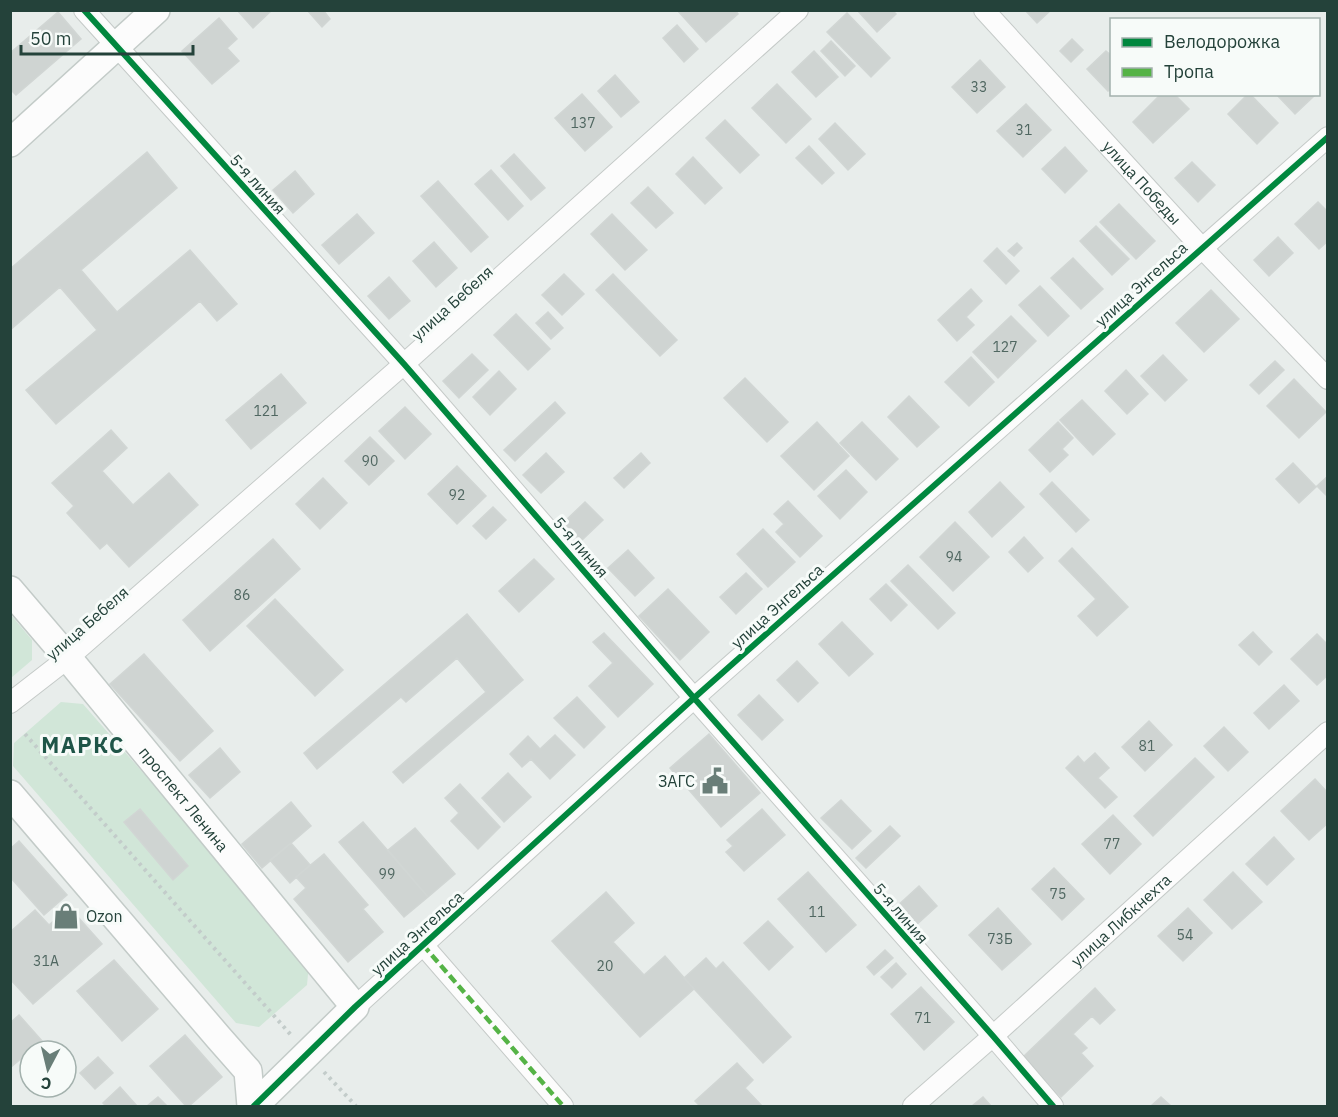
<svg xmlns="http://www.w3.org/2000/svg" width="1338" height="1117" viewBox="0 0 1338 1117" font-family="'IBM Plex Sans',sans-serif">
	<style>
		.green { fill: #d1e6d8 }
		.building { fill: #cfd4d2; stroke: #d1d6d4; stroke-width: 1.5 }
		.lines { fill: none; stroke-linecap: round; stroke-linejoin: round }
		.street-casing { stroke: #c5cac8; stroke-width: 22 }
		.secondary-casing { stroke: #c3cbc8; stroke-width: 30 }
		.path { stroke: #c3ccca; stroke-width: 4; stroke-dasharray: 3 4.5; stroke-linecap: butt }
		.street { stroke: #fcfcfc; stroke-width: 20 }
		.secondary { stroke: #fcfcfc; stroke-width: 27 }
		.quiet { stroke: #55b346; stroke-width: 4.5; stroke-dasharray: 9 4.5; stroke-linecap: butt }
		.cycleway-casing { stroke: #f7fbf9; stroke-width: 10 }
		.cycleway { stroke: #00873e; stroke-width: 6 }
		.labels { text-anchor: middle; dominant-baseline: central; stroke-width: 6; stroke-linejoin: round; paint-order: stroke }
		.number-label { font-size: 14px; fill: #506761 }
		.street-label { font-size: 16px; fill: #24423a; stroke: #f7fbf9 }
		.poi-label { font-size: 16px; fill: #24423a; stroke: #f7fbf9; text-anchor: end }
		.district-label { font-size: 22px; font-weight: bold; letter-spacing: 1.5px; fill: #1f5548; stroke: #f7fbf9 }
	</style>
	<rect width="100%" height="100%" fill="#e8edeb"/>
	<path class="green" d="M11,615L32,640V660L11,678Z
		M61,702L83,704L309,963L307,985L259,1027L236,1023L13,766L14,743Z"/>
	<path class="building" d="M237,10H272L253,28Z
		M307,10H323L330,19L322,27Z
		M677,10H735L738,14L706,42Z
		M857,10H892L896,14L877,32Z
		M1025,10H1051L1037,23Z
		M58,12L81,39L16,95L10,89V53Z
		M847,13L890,58L871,77L827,32Z
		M219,18L237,39L227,48L239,61L212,84L182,51Z
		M677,25L698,49L684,62L663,38Z
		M1072,39L1083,50L1071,62L1060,51Z
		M831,41L855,66L845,76L821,51Z
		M814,51L838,77L816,97L792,72Z
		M1106,51L1112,56V88L1108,91L1087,69Z
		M980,60L1005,87L977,113L952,87Z
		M615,75L639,102L621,117L598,91Z
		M777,84L811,119L786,143L752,108Z
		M582,94L612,127L585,151L555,118Z
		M1161,94H1174L1189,109L1153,143L1133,122Z
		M1248,94H1250L1278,123L1257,144L1228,114Z
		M1276,94H1312L1314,96L1295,114Z
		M1026,104L1051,130L1023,157L997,131Z
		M725,120L759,155L740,173L706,138Z
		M835,123L865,154L848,170L819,139Z
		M809,146L834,173L822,184L796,158Z
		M1065,147L1087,171L1065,193L1042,169Z
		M147,152L177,188L81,270L117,312L190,250L237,304L217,321L200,301L56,424L26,390L97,330L60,287L10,330V269Z
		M514,154L545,188L531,200L501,166Z
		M693,157L722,188L705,204L676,174Z
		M1192,162L1215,185L1198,202L1175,178Z
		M491,170L523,206L508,220L475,184Z
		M295,171L314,194L293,213L273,190Z
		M438,181L488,237L471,252L421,196Z
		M648,187L673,213L656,228L631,203Z
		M1318,202L1328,212V241L1319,249L1295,224Z
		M1119,204L1155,241L1136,259L1100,222Z
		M357,214L374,233L339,264L322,245Z
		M612,214L647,250L625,270L591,234Z
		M1096,226L1129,259L1112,275L1080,241Z
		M1278,237L1293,253L1269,276L1254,260Z
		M434,242L457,268L436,287L413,261Z
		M1017,243L1022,248L1014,256L1008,251Z
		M997,248L1019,271L1006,284L984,261Z
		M1073,258L1103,289L1081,309L1051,278Z
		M564,274L584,294L562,315L542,295Z
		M613,274L677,340L660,356L596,290Z
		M389,277L410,301L389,319L368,296Z
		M1040,286L1069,316L1048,336L1019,305Z
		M971,289L982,301L966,317L974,325L957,341L938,320Z
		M1211,290L1239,319L1204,352L1176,323Z
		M548,312L563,328L551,339L536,323Z
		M516,314L550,349L528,370L494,335Z
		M1011,316L1036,341L998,378L973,352Z
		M472,354L488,370L459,398L443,381Z
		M1163,355L1187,380L1165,401L1141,376Z
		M971,357L994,382L969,406L945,382Z
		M1275,361L1284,370L1259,394L1250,385Z
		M1126,370L1148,394L1127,414L1105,391Z
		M499,371L516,389L490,415L473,397Z
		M281,374L306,403L251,449L226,420Z
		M745,378L788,422L767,442L724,398Z
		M1294,379L1326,412L1299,438L1267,406Z
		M909,396L939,427L917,447L888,417Z
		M1082,400L1115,434L1093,455L1060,420Z
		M555,402L565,413L515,461L504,450Z
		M405,407L431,434L405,459L379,431Z
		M817,422L849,456L814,490L781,456Z
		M862,422L898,459L876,480L840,443Z
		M1058,422L1073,438L1062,449L1068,455L1050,472L1029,450Z
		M111,430L127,448L102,471L133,505L169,473L198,505L129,567L107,543L100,549L67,513L74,506L52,483Z
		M370,437L394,461L369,485L345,461Z
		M546,453L564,472L541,493L523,475Z
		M641,453L650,463L624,488L614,478Z
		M1293,463L1316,487L1299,503L1276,479Z
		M457,466L486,496L457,524L428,494Z
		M846,470L867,492L840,519L818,496Z
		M1328,476V497L1317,486Z
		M323,478L347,503L320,529L296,504Z
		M1000,482L1024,507L992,537L969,512Z
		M1052,482L1089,520L1076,532L1040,494Z
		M788,501L822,536L800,557L776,532L784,524L774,514Z
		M585,502L603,520L581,541L563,523Z
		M493,507L506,520L486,539L473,526Z
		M955,522L989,557L953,591L920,557Z
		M763,529L795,562L768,587L737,554Z
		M1024,537L1043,558L1028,572L1009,552Z
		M273,539L300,569L210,651L183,620Z
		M1072,548L1128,607L1097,636L1078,616L1096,599L1059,561Z
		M628,550L654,578L635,596L608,568Z
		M534,559L554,579L519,612L499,591Z
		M908,565L955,613L938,629L891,581Z
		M746,573L762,589L736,614L720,597Z
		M886,584L907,605L891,621L870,599Z
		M668,589L709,632L680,660L639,616Z
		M275,599L343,670L315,696L247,626Z
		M467,614L523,680L403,783L393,772L486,692L457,658L406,702L401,697L317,769L304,753Z
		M842,622L873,654L849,676L819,644Z
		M1253,632L1272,652L1259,665L1239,645Z
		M604,633L653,684L618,717L589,686L613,663L593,642Z
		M1317,634L1328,645V675L1317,685L1291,659Z
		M144,654L213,731L180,761L110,684Z
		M797,661L818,683L798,702L777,680Z
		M1284,685L1299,701L1269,729L1254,713Z
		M759,695L783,720L762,740L738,715Z
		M577,697L605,727L584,748L554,718Z
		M1149,721L1172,745L1145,771L1122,747Z
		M1224,727L1248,752L1228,771L1204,746Z
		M709,734L760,793L721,827L670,768Z
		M555,735L575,755L550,779L531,759L522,767L510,754L528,736L540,749Z
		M220,748L240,772L210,798L189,775Z
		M1095,753L1109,768L1098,778L1117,797L1105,808L1066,768L1078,756L1084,763Z
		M1195,758L1214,777L1153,836L1134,816Z
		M508,773L531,797L504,822L482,798Z
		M1315,779L1328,793V823L1309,840L1281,811Z
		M460,784L500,827L478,849L451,821L459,813L445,798Z
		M841,800L871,831L852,849L821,818Z
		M291,802L311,826L262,868L242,844Z
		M140,809L188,866L173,880L124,822Z
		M762,809L785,835L744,871L726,852L733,846L727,840Z
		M1113,815L1141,844L1110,874L1082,844Z
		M363,822L428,897L404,917L339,842Z
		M890,826L900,836L866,868L856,858Z
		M415,828L455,874L428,897L388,850Z
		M1274,837L1294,859L1267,885L1246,864Z
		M19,841L67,895L44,915L10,877V849Z
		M291,843L310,865L290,883L270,860Z
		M324,854L368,905L363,909L383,932L348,962L294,899L306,888L296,877Z
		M1054,868L1084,899L1062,920L1032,889Z
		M808,872L856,925L826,952L778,899Z
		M1233,872L1262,902L1232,929L1204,900Z
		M919,886L937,906L913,928L895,908Z
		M606,892L634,923L613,942L644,975L665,956L694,989L640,1037L552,941Z
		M69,907L102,944L33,1004L10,979V932L35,910L49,925Z
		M998,908L1031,944L1002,970L969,935Z
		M1188,908L1212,933L1183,961L1158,936Z
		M768,921L793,947L769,970L744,943Z
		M885,950L893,958L874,975L867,967Z
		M706,958L716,969L723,962L791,1037L763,1063L684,978Z
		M114,960L158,1009L122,1041L77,991Z
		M896,963L906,974L892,988L881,977Z
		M921,987L954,1022L924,1050L891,1014Z
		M1095,988L1115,1010L1100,1024L1092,1016L1073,1034L1087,1048L1081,1053L1093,1066L1061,1097L1023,1057Z
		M19,1015L42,1041L10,1068V1023Z
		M185,1035L222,1077L189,1106H186L150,1066Z
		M98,1057L113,1073L95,1089L80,1073Z
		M737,1063L753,1080L745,1088L762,1106H700L695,1101Z
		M66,1068L74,1078L66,1085Z
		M120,1087L137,1106H106L103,1103Z
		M158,1097L167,1106H147Z
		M983,1097L991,1106H972Z
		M1161,1097L1171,1106H1151Z"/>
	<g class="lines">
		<g class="street-casing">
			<g id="street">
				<path d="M84,10L404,364L694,698L993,1036L1053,1106"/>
				<path id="s1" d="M984,10L1202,248L1328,379"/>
				<path d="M10,703L68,658L404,364L798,10"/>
				<path d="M423,945L563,1106"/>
				<path d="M355,1007L694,698L1328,137"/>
				<path id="s2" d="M913,1106L993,1036L1328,732"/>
			</g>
		</g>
		<g class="secondary-casing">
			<g id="secondary">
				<path d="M10,143L156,10"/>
				<path id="s3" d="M10,590L68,658L355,1007L254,1106"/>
				<path d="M10,794L218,1037L248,1071L251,1106"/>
			</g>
		</g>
		<path class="path" d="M25,734L291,1035
			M324,1072L356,1106"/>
		<use href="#street" class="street"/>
		<use href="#secondary" class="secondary"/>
		<path class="quiet" d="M423,945L563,1106"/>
		<g class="cycleway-casing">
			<path id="cycleway" d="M84,10L404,364L694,698L993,1036L1053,1106
				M254,1106L355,1007L694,698L1328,137"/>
		</g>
		<use href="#cycleway" class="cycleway"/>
	</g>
	<defs>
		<g id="civic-bare" transform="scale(2.07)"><path d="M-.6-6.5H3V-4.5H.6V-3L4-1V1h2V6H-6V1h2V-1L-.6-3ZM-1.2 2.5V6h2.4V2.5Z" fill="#697e78" stroke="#f7fbf9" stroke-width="2.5" paint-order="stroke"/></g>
		<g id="shop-bare" transform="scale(2.07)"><path d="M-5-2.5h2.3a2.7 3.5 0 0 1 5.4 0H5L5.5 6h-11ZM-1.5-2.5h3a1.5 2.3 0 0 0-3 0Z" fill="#697e78" stroke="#f7fbf9" stroke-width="2.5" paint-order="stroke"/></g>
	</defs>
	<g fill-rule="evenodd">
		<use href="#civic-bare" x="715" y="781"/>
		<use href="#shop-bare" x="66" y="916"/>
	</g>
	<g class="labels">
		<g class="number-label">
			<text x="979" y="87">33</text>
			<text x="583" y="123">137</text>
			<text x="1024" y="130">31</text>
			<text x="1005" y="347">127</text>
			<text x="266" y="411">121</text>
			<text x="370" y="461">90</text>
			<text x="457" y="495">92</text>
			<text x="954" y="557">94</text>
			<text x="242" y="595">86</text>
			<text x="1147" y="746">81</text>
			<text x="1112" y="844">77</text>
			<text x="387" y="874">99</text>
			<text x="1058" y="894">75</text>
			<text x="817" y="912">11</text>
			<text x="1185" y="935">54</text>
			<text x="1000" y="939">73Б</text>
			<text x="46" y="961">31А</text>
			<text x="605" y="966">20</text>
			<text x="923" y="1018">71</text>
		</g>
		<g class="street-label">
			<text stroke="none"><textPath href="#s1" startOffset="234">улица Победы</textPath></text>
			<text transform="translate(258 184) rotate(48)">5-я линия</text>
			<text transform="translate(1141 284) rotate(-42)">улица Энгельса</text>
			<text transform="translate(452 303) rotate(-42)">улица Бебеля</text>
			<text transform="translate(581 547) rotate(49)">5-я линия</text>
			<text transform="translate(777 606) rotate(-42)">улица Энгельса</text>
			<text transform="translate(87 623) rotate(-41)">улица Бебеля</text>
			<text stroke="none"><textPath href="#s3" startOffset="272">проспект Ленина</textPath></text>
			<text transform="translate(901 913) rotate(49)">5-я линия</text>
			<text stroke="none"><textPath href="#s2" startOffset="279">улица Либкнехта</textPath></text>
			<text transform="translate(417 933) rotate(-42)">улица Энгельса</text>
		</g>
		<g class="poi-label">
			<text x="695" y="781">ЗАГС</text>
			<text x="86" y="916" text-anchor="start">Ozon</text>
		</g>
		<g class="district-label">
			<text x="83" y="744">МАРКС</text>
		</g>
	</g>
	<rect width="1338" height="1117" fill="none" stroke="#24423a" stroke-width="24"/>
	<rect x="1110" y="18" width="210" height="78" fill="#f7fbf9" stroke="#a3b1ad" stroke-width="1.5"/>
	<rect x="1122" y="38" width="30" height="9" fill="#00873e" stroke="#a3b1ad" stroke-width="1.5"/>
	<text x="1164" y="48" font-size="18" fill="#24423a">Велодорожка</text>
	<rect x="1122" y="68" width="30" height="9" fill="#55b346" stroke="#a3b1ad" stroke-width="1.5"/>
	<text x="1164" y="78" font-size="18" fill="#24423a">Тропа</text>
	<g transform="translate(48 1069) rotate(187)"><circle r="28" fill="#f7fbf9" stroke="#a3b1ad" stroke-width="1.5"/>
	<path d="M0-4.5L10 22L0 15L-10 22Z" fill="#697e78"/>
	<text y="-9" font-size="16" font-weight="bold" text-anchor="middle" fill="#24423a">С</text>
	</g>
	<path d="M21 45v9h172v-9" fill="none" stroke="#24423a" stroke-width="3"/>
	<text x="30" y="45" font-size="18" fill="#24423a" stroke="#f7fbf9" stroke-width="4.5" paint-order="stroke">50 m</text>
</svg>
